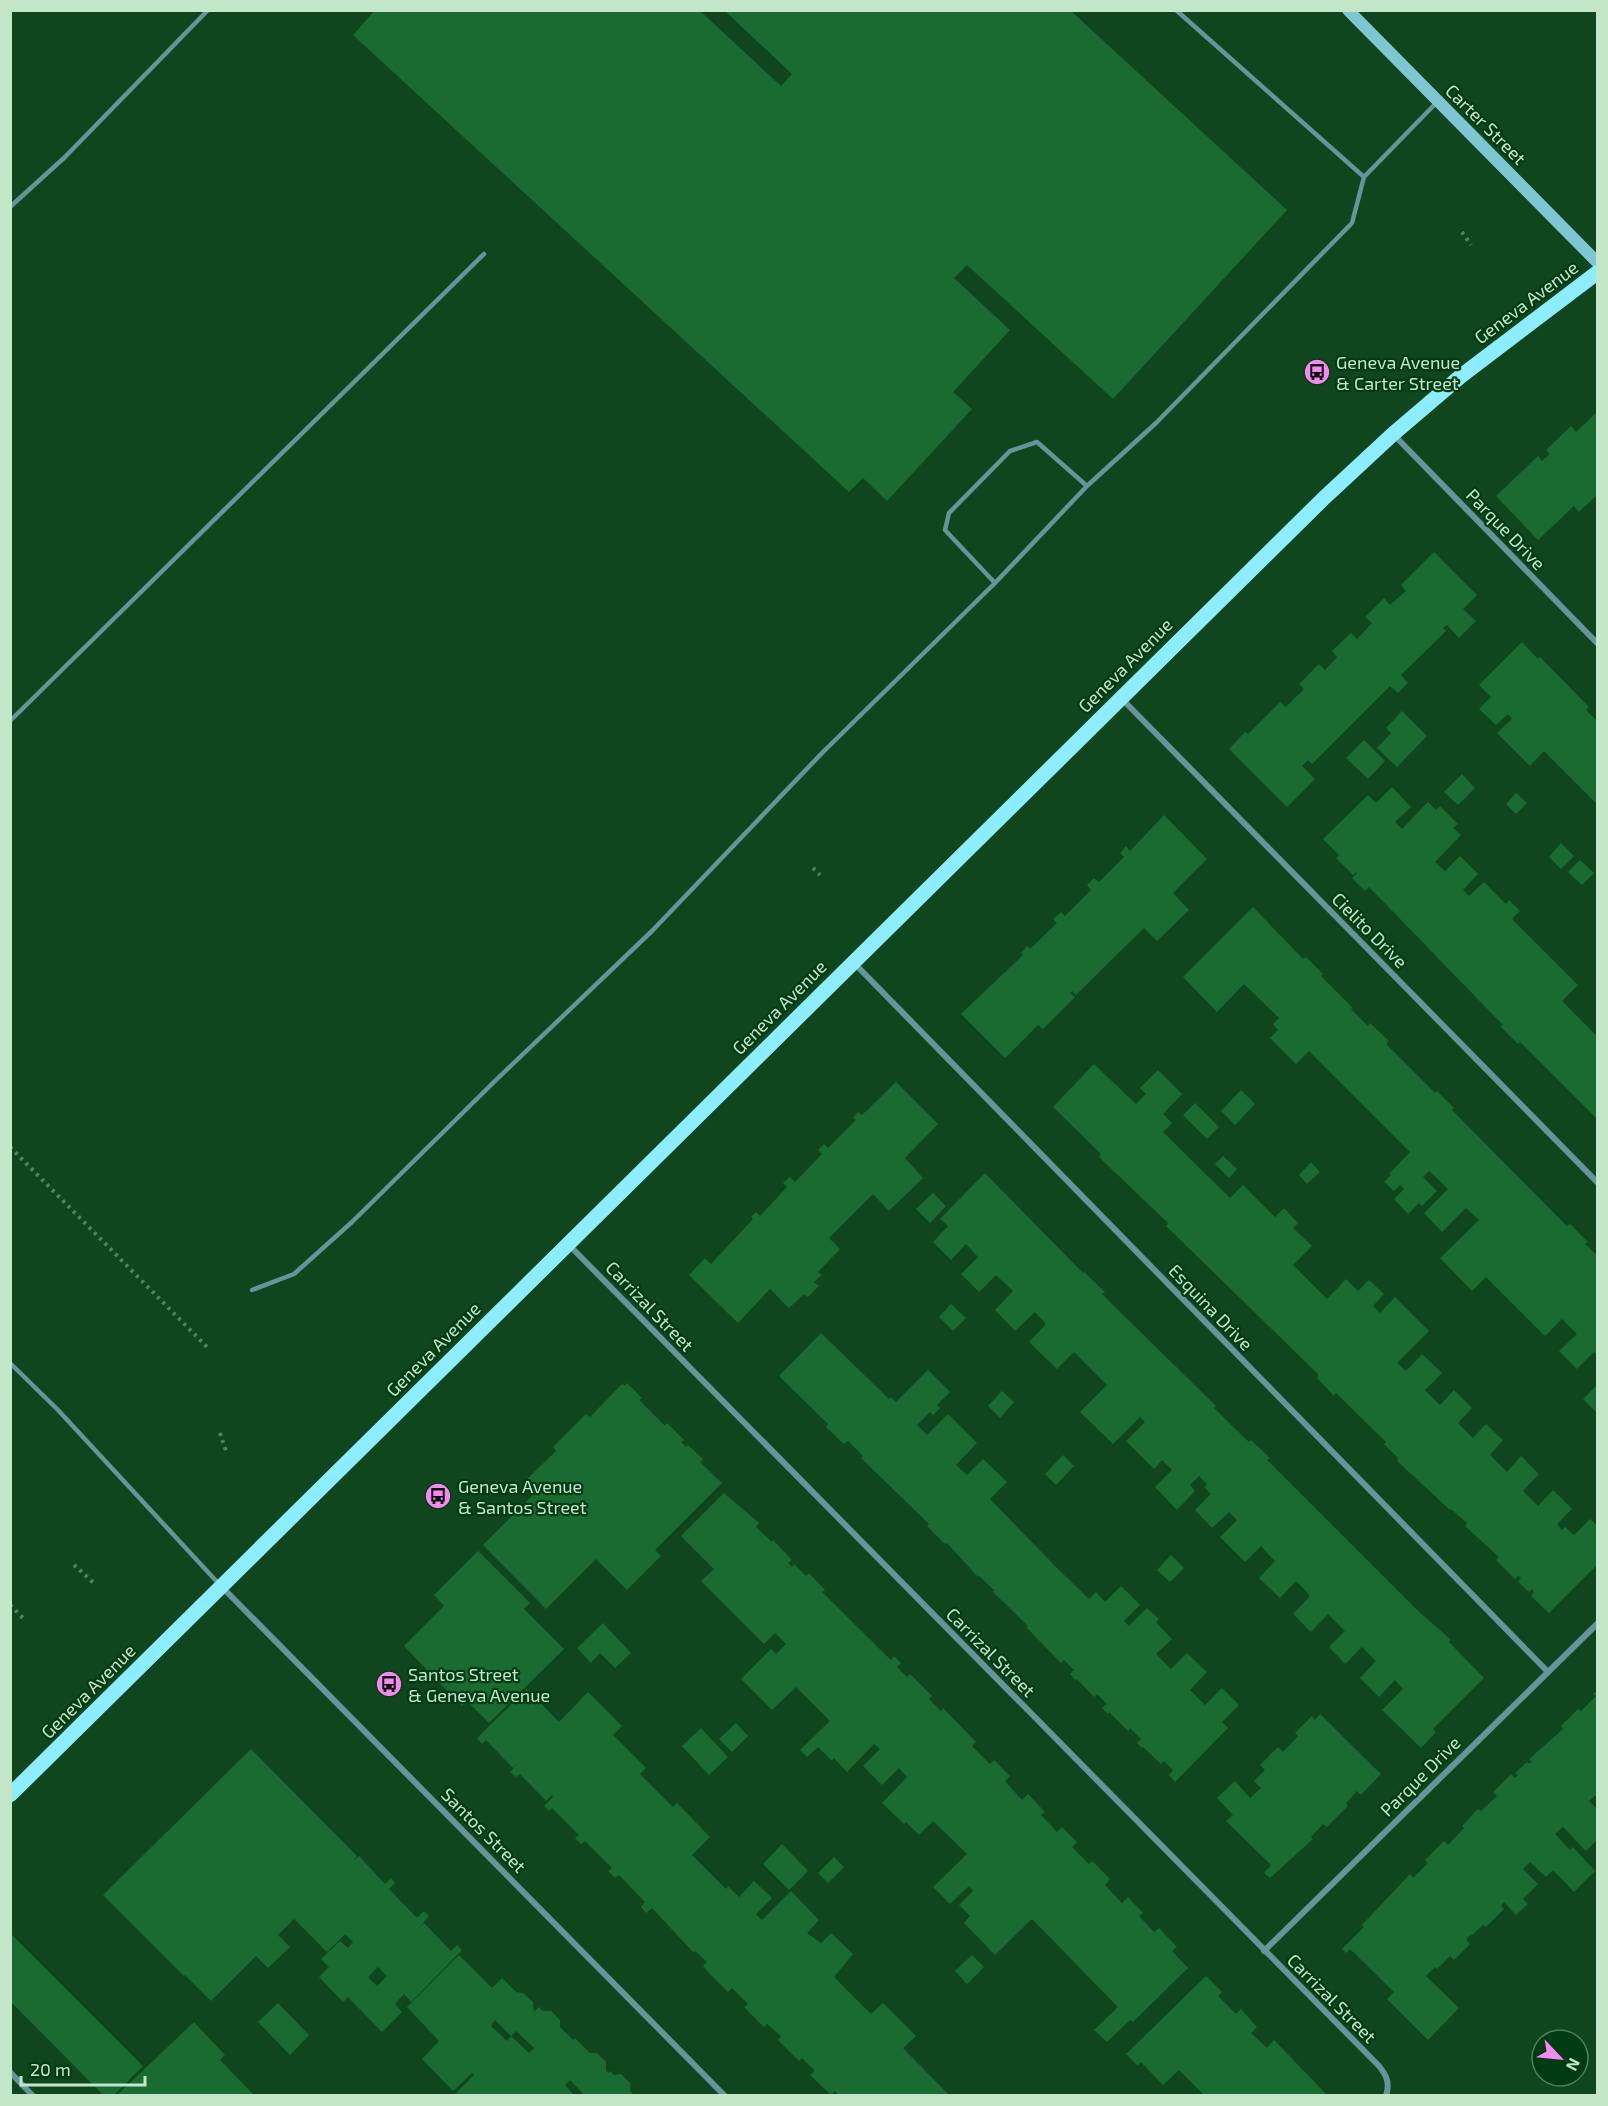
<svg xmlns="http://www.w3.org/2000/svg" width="1608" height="2106" viewBox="0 0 1608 2106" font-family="'Exo 2',sans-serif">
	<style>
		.building { fill: #196b31; fill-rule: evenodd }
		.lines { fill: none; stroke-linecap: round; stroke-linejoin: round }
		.path { stroke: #53825e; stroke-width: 4; stroke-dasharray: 3 4.5; stroke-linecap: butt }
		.lane { stroke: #67939b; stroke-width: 4.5 }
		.street { stroke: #67939b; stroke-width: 6 }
		.secondary { stroke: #7ec6d1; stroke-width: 12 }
		.primary { stroke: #8eedfc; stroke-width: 15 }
		.labels { text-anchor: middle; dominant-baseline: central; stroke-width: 4.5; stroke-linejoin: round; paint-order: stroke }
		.street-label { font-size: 18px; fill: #c4e6c8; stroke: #013b14 }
		.poi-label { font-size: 18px; fill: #c4e6c8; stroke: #013b14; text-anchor: start }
	</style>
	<rect width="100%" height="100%" fill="#0f461e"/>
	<path class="building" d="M375,10H699L781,86L792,74L724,10H1070L1287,210L1113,399L967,265L954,278L1010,330L953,392L972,409L887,501L863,478L849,492L353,35Z
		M1598,411V494L1579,512L1574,506L1538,540L1496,496L1538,456L1542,461L1550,454L1546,450L1571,426L1576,432Z
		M1434,552L1477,595L1463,609L1476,621L1459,638L1447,625L1443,628L1446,631L1401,675L1408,683L1398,693L1390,686L1312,764L1308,760L1302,766L1315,779L1287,807L1229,749L1245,732L1248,734L1280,702L1286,707L1304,689L1299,684L1319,664L1325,670L1337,657L1332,651L1351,633L1357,639L1372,623L1365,617L1384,598L1390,605L1406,591L1401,585Z
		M1522,642L1538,659L1540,657L1589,707L1586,710L1598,722V805L1544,751L1530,766L1497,733L1512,719L1508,714L1496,725L1479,709L1491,697L1479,685Z
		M1402,711L1427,736L1397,767L1377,748L1391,733L1386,728Z
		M1364,740L1385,761L1368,779L1346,758Z
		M1462,774L1475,788L1458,805L1444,792Z
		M1392,787L1411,807L1395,822L1402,829L1428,802L1436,810L1440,806L1458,824L1453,828L1461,835L1435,862L1445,871L1460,856L1478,874L1463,890L1469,896L1484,882L1506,904L1509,900L1520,911L1512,919L1578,985L1562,1001L1598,1037V1120L1520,1042L1518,1044L1500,1026L1503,1025L1369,887L1365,891L1352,878L1357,873L1356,872L1353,875L1336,858L1339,855L1323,839L1368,795L1376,803Z
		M1516,793L1527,803L1516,814L1506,804Z
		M1164,815L1207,859L1173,893L1189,910L1157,941L1144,928L1076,995L1072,991L1070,993L1075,997L1043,1029L1038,1025L1005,1058L961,1014L1023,955L1021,953L1027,946L1030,949L1057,923L1053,919L1061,912L1065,916L1091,890L1087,885L1094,878L1099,882L1124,857L1120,853L1126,846L1130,851Z
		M1561,843L1574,856L1561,869L1549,857Z
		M1580,860L1594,873L1582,885L1568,872Z
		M1253,907L1303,959L1306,957L1323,974L1321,976L1353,1008L1351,1009L1368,1026L1370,1023L1389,1041L1386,1044L1435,1093L1437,1091L1454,1108L1452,1110L1552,1211L1567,1226L1570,1224L1588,1242L1585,1244L1598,1256V1355L1594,1352L1577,1369L1559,1351L1577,1334L1562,1319L1545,1336L1486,1277L1472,1291L1440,1258L1479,1220L1466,1208L1442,1232L1424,1213L1448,1189L1429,1171L1423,1177L1437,1191L1422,1206L1419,1203L1408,1214L1394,1199L1404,1189L1400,1185L1394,1191L1384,1182L1391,1175L1389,1174L1410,1152L1309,1051L1296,1064L1270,1038L1278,1030L1273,1024L1279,1018L1244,984L1217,1012L1183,977Z
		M1094,1064L1136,1104L1146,1094L1140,1088L1158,1070L1182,1094L1163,1114L1172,1123L1163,1132L1230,1198L1243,1185L1275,1217L1284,1208L1298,1223L1293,1228L1312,1246L1293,1265L1327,1299L1346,1279L1358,1291L1369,1280L1384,1294L1373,1306L1380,1313L1395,1297L1429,1331L1397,1363L1406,1371L1422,1354L1442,1373L1425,1390L1440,1405L1454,1390L1472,1408L1458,1423L1473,1438L1486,1424L1503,1440L1490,1455L1507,1472L1521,1456L1539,1474L1523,1491L1538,1506L1553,1490L1572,1509L1557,1524L1562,1530L1565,1527L1574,1535L1590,1519L1598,1526V1564L1549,1613L1531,1596L1534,1592L1532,1589L1529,1592L1518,1582L1521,1578L1518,1576L1515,1579L1496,1560L1499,1557L1465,1526L1467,1523L1451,1509L1450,1510L1397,1461L1398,1458L1384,1444L1386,1442L1336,1393L1334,1396L1317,1378L1319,1375L1166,1226L1168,1223L1099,1157L1101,1154L1053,1107Z
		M896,1082L938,1124L905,1158L923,1178L889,1211L873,1194L829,1238L840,1249L818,1272L822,1275L814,1282L819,1286L808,1297L804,1294L789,1308L770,1289L738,1323L689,1275L705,1258L711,1264L753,1219L751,1217L756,1212L760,1216L787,1187L783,1183L790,1177L795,1182L822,1154L818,1150L824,1144L828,1148L856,1120L853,1118L858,1112L862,1115Z
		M1241,1090L1255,1104L1235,1125L1221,1111Z
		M1195,1103L1219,1127L1207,1139L1183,1115Z
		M1223,1156L1237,1169L1229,1178L1215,1164Z
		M1311,1162L1320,1172L1307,1184L1299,1175Z
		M985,1173L1083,1273L1084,1272L1105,1292L1102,1294L1117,1309L1216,1406L1214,1408L1249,1442L1251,1440L1270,1458L1267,1460L1416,1609L1451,1640L1449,1642L1484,1678L1433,1729L1436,1732L1421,1748L1382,1710L1403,1689L1395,1680L1379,1697L1360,1678L1376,1661L1362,1647L1345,1664L1329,1647L1345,1631L1328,1614L1311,1632L1293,1614L1310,1596L1304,1589L1296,1581L1280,1598L1259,1578L1275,1561L1269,1555L1261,1546L1245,1562L1220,1537L1237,1520L1229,1512L1212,1528L1195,1510L1211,1494L1204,1487L1207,1484L1199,1476L1190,1485L1195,1491L1177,1510L1155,1487L1172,1470L1162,1460L1154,1469L1126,1441L1145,1422L1140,1417L1113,1444L1080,1412L1107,1385L1074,1352L1057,1369L1029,1342L1046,1324L1035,1312L1015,1331L995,1310L1013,1291L996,1275L979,1292L961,1274L978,1257L966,1244L951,1260L933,1242L948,1226L940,1219Z
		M933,1193L946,1206L930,1223L916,1209Z
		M951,1304L966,1318L953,1331L939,1317Z
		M821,1333L889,1399L891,1397L896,1402L928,1370L950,1392L937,1405L940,1408L933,1415L930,1412L917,1425L927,1435L948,1414L977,1443L956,1465L967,1475L983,1459L1007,1482L990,1499L1056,1567L1089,1599L1096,1592L1105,1602L1121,1586L1140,1605L1124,1621L1129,1626L1147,1608L1159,1619L1156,1622L1172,1639L1156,1654L1171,1669L1187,1653L1207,1672L1190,1690L1205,1705L1222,1688L1239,1705L1222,1722L1228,1728L1175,1782L1169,1775L1173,1770L1164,1761L1161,1764L1143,1747L1142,1748L1137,1743L1141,1739L1130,1728L1128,1731L1109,1712L1108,1714L1102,1708L1107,1704L1097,1694L1094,1697L1077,1679L1075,1680L1070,1674L1074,1670L1064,1660L1061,1663L1026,1627L1028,1626L993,1592L994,1590L979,1576L978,1577L947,1543L945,1544L927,1526L929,1524L861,1458L863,1456L848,1441L844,1444L826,1427L828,1424L779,1376Z
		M627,1383L642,1398L639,1400L665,1426L667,1423L684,1440L681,1442L686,1447L688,1445L703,1459L700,1462L722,1483L655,1550L661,1556L627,1590L596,1559L546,1609L483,1545L533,1495L522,1484L556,1451L553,1447L586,1414L590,1417L622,1384L625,1386Z
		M1598,1384V1414L1583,1399Z
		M1002,1391L1014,1402L1000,1418L988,1406Z
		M1063,1455L1074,1466L1056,1485L1045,1474Z
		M724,1493L759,1523L756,1527L772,1542L773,1540L792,1560L788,1563L792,1567L794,1564L806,1576L809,1573L825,1590L822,1592L891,1660L894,1656L901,1663L897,1667L907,1677L910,1674L932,1696L929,1699L941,1711L943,1708L976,1742L972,1746L990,1764L994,1760L1010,1776L1005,1781L1022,1800L1028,1794L1045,1812L1041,1815L1057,1832L1062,1827L1077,1842L1072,1847L1089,1864L1092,1861L1110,1879L1105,1885L1122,1903L1128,1897L1143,1913L1139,1916L1154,1932L1159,1928L1177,1947L1172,1951L1188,1968L1133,2022L1130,2020L1107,2042L1094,2030L1118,2007L1032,1919L995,1955L964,1923L970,1916L959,1905L973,1891L969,1886L950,1904L933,1887L967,1854L933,1821L919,1835L906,1822L904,1824L882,1803L907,1777L899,1768L882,1785L863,1766L880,1749L874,1744L847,1772L834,1758L832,1761L818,1747L807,1757L800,1750L830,1721L796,1687L772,1710L741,1679L771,1649L776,1654L786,1644L775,1633L764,1644L701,1581L714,1569L681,1536Z
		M478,1551L530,1603L524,1609L564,1649L489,1723L467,1701L462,1706L404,1646L444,1606L434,1595Z
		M1171,1555L1184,1568L1170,1582L1157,1570Z
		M603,1623L631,1653L615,1668L600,1653L591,1663L577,1648Z
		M527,1689L559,1722L588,1692L622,1726L613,1735L646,1768L640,1774L673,1807L677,1803L710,1837L692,1855L726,1889L728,1886L739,1897L754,1881L772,1898L756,1914L762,1920L791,1891L819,1920L807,1933L821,1943L831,1933L853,1954L834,1977L871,2014L883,2003L916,2036L903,2048L950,2096H839L835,2091L831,2095L810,2075L815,2071L802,2058L799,2061L778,2040L781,2036L767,2024L764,2027L744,2007L748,2004L732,1988L728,1992L709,1973L703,1966L707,1962L695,1951L694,1953L652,1908L646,1913L641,1907L645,1902L619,1875L615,1878L608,1871L612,1868L585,1841L581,1844L575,1838L579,1835L552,1808L549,1811L544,1806L553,1797L552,1795L546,1801L520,1774L516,1777L510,1772L520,1761L513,1768L486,1740L482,1744L477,1738Z
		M1598,1690V1793L1589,1801L1598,1810V1839L1586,1851L1563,1827L1555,1834L1570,1850L1573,1847L1595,1871L1574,1892L1553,1870L1546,1877L1530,1862L1523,1869L1538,1884L1523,1899L1528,1904L1516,1915L1504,1902L1501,1906L1504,1909L1486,1927L1483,1925L1471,1936V1934L1466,1940L1470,1944L1454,1960L1450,1956L1437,1969L1435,1967L1426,1976L1459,2008L1428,2040L1387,1999L1394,1992L1350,1949L1346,1953L1342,1949L1364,1927L1362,1925L1410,1874L1413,1878L1428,1863L1425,1860L1444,1841L1448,1845L1464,1828L1462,1826L1478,1809L1481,1811L1497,1796L1493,1792L1511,1774L1515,1778L1518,1775L1515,1773L1527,1762L1529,1764L1532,1762L1529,1759L1563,1729L1561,1726L1578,1709L1581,1711L1596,1696L1593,1694Z
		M1320,1714L1381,1774L1361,1795L1357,1791L1346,1803L1348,1806L1327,1827L1323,1824L1311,1837L1313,1839L1270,1878L1264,1873L1271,1865L1226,1821L1233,1815L1217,1798L1235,1781L1250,1798L1261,1788L1254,1781L1265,1770L1260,1765L1278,1747L1283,1752L1298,1736L1295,1733L1312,1716L1315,1720Z
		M736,1723L748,1736L732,1752L719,1739Z
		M701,1728L728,1757L709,1775L682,1746Z
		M251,1749L357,1856L353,1861L359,1856L385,1884L391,1878L395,1883L389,1889L417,1918L424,1911L429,1916L419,1928L424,1923L451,1951L457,1945L462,1950L411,2002L404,1994L395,2004L402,2012L382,2032L348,1997L343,2002L319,1977L329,1967L321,1959L340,1941L348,1948L353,1942L345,1934L327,1952L294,1919L278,1935L290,1947L268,1968L256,1956L211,2001L185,1975L184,1976L103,1895ZM378,1967L387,1976L377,1986L368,1977Z
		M782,1844L808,1871L789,1890L763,1864Z
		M834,1857L844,1867L828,1883L818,1873Z
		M10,1933L143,2066L113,2096H104L10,2001Z
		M459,1955L492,1988L502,1978L516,1992L523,1993L533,2002L534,2012L539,2007L543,2011H551L560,2020V2027L573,2040L575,2038L590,2053H597L606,2062V2070L608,2073L611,2071L614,2075L621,2074L630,2083V2091L635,2096H585L570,2080L565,2085L575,2096H459L456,2093L474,2075L472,2073L453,2091L422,2059L439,2041L407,2007ZM495,2020L511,2036L516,2031L534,2048L529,2053L511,2036L507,2041L491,2026Z
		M972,1955L984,1967L967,1984L955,1971Z
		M1206,1976L1222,1992L1218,1996L1236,2014L1241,2009L1257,2027L1251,2033L1267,2048L1274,2040L1328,2096H1205L1179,2070L1163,2085L1141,2062L1138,2066L1126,2054Z
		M278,2003L309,2035L290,2055L258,2022Z
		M194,2022L225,2055L220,2060L253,2094L251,2096H116Z"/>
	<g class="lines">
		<path class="path" d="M1462,232L1471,245
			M813,868L820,875
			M10,1147L209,1349
			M220,1433L227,1454
			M74,1565L96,1585
			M10,1605L24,1619"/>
		<path class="lane" d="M1176,10L1364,177
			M10,207L65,157L208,10
			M995,583L945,530L949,513L1010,451L1037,442L1087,486
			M10,721L484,254
			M252,1290L294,1274L352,1222L497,1079L652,931L822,753L995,583L1087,486L1156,423L1352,223L1364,177L1438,101
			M10,1363L58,1410L219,1584"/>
		<path class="street" d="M1393,434L1598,644
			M1121,698L1598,1183
			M854,963L1548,1672
			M568,1244L1379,2066C1387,2076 1390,2083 1386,2096
			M221,1586L725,2096
			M1264,1951L1598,1623
			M10,2072L33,2096"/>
		<path class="secondary" d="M1348,10L1598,263"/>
		<path class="primary" d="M10,1795L1324,498L1393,434L1461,376L1598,272"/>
	</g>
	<defs>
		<g id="bus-disc" transform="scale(1.35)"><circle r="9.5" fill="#f489f0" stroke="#013b14"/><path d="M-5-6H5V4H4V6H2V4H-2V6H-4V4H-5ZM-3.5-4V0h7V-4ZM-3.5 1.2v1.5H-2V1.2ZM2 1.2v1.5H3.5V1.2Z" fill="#111"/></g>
	</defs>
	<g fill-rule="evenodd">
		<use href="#bus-disc" x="1317" y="372"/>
		<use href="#bus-disc" x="438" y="1496"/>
		<use href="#bus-disc" x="389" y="1684"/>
	</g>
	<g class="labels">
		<g class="street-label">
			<text transform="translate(1486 124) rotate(45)">Carter Street</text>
			<text transform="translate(1526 302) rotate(-37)">Geneva Avenue</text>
			<text transform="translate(1506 529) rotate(46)">Parque Drive</text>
			<text transform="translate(1125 665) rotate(-45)">Geneva Avenue</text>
			<text transform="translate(1370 930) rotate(45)">Cielito Drive</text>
			<text transform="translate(779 1007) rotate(-45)">Geneva Avenue</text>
			<text transform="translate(650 1306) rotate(46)">Carrizal Street</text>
			<text transform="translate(1211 1307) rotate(46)">Esquina Drive</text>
			<text transform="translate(433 1349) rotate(-45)">Geneva Avenue</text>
			<text transform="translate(991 1652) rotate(45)">Carrizal Street</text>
			<text transform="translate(88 1691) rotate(-45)">Geneva Avenue</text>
			<text transform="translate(1420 1776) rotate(-45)">Parque Drive</text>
			<text transform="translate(484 1830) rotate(45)">Santos Street</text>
			<text transform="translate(1332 1998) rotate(45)">Carrizal Street</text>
		</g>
		<g class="poi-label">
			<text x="1336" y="362">Geneva Avenue<tspan x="1336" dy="21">&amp; Carter Street</tspan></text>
			<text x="458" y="1486">Geneva Avenue<tspan x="458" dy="21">&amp; Santos Street</tspan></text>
			<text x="408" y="1674">Santos Street<tspan x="408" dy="21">&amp; Geneva Avenue</tspan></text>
		</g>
	</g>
	<rect width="1608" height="2106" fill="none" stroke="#c4e6c8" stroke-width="24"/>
	<g transform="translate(1560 2058) rotate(116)"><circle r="28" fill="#013b14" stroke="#4f7f5c" stroke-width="1.5"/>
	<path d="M0-4.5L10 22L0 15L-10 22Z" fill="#f489f0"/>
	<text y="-9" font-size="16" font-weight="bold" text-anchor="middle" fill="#c4e6c8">N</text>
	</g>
	<path d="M21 2076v9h124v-9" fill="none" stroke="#c4e6c8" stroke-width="3"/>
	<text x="30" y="2076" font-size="18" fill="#c4e6c8" stroke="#013b14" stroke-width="4.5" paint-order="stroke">20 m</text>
</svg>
